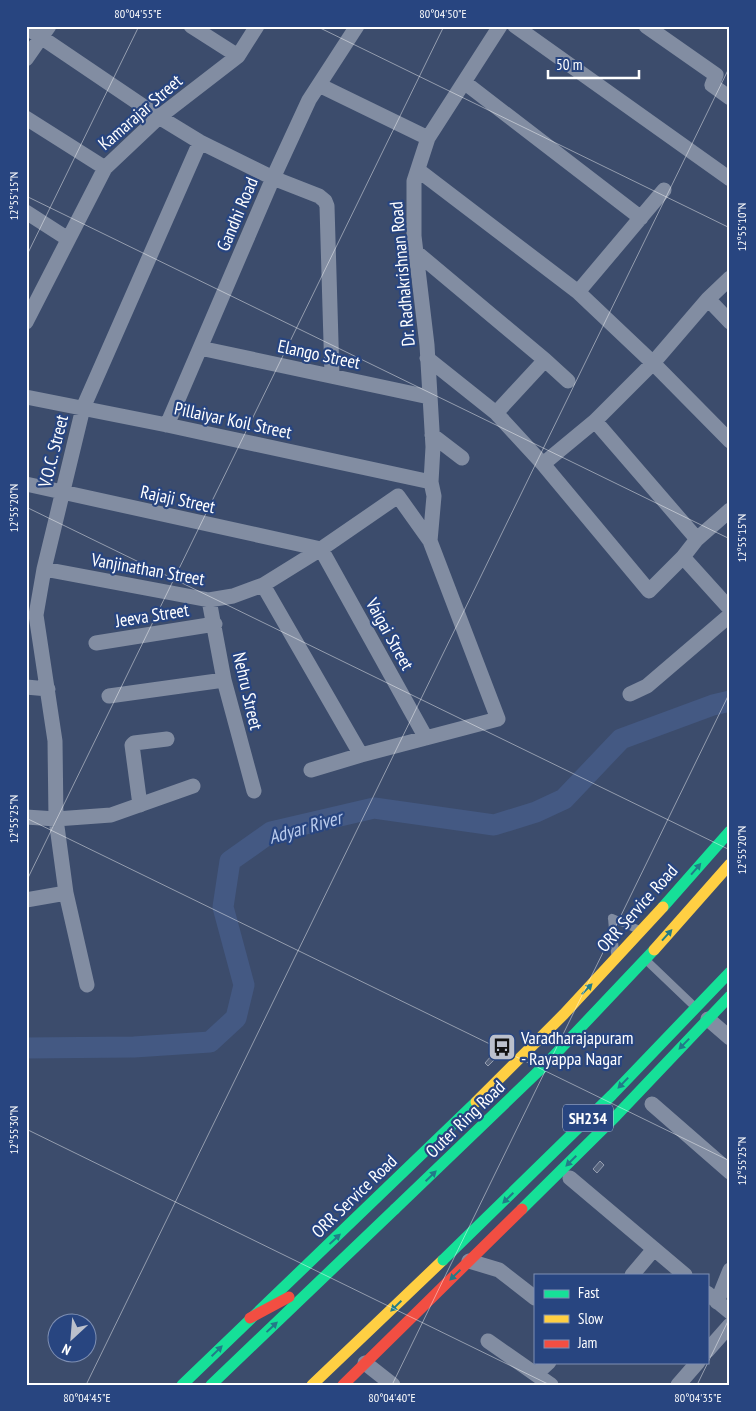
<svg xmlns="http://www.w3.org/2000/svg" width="756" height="1411" viewBox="0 0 756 1411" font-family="'PT Sans Narrow',sans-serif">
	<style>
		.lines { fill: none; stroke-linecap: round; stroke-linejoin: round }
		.river { stroke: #445983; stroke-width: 21 }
		.building { fill: #57647e; stroke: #959eb1 }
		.lane { stroke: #828da2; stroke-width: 8 }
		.street { stroke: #828da2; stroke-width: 15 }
		.fast { stroke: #16e098; stroke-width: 11 }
		.slow { stroke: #ffcf43; stroke-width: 11 }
		.jam { stroke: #f24e42; stroke-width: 11 }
		.fast-bridge { stroke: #16e098; stroke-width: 11 }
		.slow-bridge { stroke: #ffcf43; stroke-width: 11 }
		.oneway { fill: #227b88 }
		.ticks { fill: none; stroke: #fff; stroke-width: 1; stroke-opacity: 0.45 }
		.labels { text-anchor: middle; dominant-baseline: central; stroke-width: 4.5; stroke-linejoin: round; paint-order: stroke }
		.shield { fill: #284580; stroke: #bec7d9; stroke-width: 1 }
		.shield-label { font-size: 16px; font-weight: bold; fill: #fff }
		.street-label { font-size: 18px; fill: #fff; stroke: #284580 }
		.poi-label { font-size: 18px; fill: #fff; stroke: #284580; text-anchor: start }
		.water-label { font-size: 19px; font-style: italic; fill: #bbcced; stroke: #284580 }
		.neatline { fill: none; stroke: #fff; stroke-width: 2 }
		.ticks-label { font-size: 12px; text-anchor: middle; fill: #fff }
	</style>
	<rect width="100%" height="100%" fill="#3c4c6c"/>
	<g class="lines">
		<path class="river" d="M26,1048L134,1047L210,1042L236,1018L244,985L223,907L230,861L271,832L374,808L494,825L536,812L564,799L621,739L713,705L730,701"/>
	</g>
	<path class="building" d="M492,1055L496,1058L488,1066L485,1063Z
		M600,1161L604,1165L597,1173L593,1169Z"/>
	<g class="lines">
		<path class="lane" d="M612,918L615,953
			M612,918L637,929
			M648,962L694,1006"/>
		<path class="street" d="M191,26L238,56
			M515,26L730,179
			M646,26L716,75L712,85L730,98
			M26,27L159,117L200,142L273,178L319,196L325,201L327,206L332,376
			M26,59L49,26
			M464,82L641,218
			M319,85L428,138
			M26,118L105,168
			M418,170L578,292L653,363L730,441
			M26,212L68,239
			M416,252L545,360L568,381
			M578,292L664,190
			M708,299L730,322
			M26,322L105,168L159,117L238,56L257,26
			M200,348L429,397
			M427,358L496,413L543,464L649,591L683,557L697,539L730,510
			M26,397L167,425L431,482
			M496,413L545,360
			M595,421L697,539
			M167,425L273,178L309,100L357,26
			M432,435L462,458
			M543,464L595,421L653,363L708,299L730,278
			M26,484L321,549L426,738
			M430,541L434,496L431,482L433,447L427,345L414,236V181L428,138L500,26
			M683,557L730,609
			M44,569L209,600L233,596L263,585L321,549L398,496L430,541L498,719L361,755L311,770
			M263,585L361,755
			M209,600L224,680L254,791
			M96,643L215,624
			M26,687L48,689
			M630,694L647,686L730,615
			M109,696L224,680
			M140,805L132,745L134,743L167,739
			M26,817L56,819L111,815L193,786
			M26,900L66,893
			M87,985L66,893L56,819L55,741L36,615L44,569L83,408L200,142
			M708,1019L730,1038
			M652,1104L730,1172
			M570,1178L685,1275
			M469,1261L499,1270L535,1298
			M632,1275L654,1249
			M707,1293L730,1312
			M717,1302L730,1270
			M488,1341L551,1385
			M707,1351L730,1325
			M365,1363L393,1385
			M536,1374L549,1362
			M678,1385L698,1362"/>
		<path class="fast" d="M663,907L730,831
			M522,1209L616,1116L730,996
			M182,1385L476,1102
			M211,1385L395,1209"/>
		<path class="slow" d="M476,1102L564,1014L663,907
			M312,1385L443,1260"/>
		<path class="jam" d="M250,1318L289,1297
			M343,1385L522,1209"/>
		<path class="fast-bridge" d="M395,1209L548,1062L654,950
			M443,1260L612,1095L730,972"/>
		<path class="slow-bridge" d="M654,950L730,864"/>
	</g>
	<defs><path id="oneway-solid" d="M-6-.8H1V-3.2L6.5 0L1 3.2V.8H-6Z" transform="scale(1.25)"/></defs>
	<g class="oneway">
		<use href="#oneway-solid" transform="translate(696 869) rotate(-49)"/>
		<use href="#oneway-solid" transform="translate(667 935) rotate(-48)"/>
		<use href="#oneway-solid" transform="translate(587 989) rotate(-46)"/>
		<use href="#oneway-solid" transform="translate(684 1044) rotate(134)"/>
		<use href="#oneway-solid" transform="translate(623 1083) rotate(134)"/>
		<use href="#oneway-solid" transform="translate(571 1161) rotate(135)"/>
		<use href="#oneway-solid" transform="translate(431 1176) rotate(-44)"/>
		<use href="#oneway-solid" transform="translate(508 1198) rotate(136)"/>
		<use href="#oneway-solid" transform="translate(335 1239) rotate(-43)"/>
		<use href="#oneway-solid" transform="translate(455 1275) rotate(136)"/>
		<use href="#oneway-solid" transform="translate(396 1306) rotate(136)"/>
		<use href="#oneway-solid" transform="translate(272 1327) rotate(-43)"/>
		<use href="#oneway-solid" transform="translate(217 1351) rotate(-44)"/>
	</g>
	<path class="ticks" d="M316,26L730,228M26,196L730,539M26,257L139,26M26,507L730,850M26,818L730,1161M26,882L444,26M26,1129L550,1385M86,1385L730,66M392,1385L730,692M697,1385L730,1317"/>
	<defs>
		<g id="bus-square" transform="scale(1.4375)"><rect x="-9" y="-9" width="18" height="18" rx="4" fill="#bbc0cc" stroke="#284580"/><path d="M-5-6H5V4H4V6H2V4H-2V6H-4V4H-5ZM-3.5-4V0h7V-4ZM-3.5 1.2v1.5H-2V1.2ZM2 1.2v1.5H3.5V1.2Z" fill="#111"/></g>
	</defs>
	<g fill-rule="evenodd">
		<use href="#bus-square" x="502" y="1047"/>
	</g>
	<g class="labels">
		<rect class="shield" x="563" y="1104.5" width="50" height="27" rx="4"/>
		<g class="shield-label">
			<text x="588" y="1118">SH234</text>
		</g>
		<g class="street-label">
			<text transform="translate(140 112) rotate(-41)">Kamarajar Street</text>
			<text transform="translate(237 214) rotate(-67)">Gandhi Road</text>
			<text transform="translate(402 274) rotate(-95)">Dr. Radhakrishnan Road</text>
			<text transform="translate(319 354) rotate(12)">Elango Street</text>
			<text transform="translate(233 420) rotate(12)">Pillaiyar Koil Street</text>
			<text transform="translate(53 451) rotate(-76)">V.O.C. Street</text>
			<text transform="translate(178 499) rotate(12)">Rajaji Street</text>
			<text transform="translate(148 569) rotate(10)">Vanjinathan Street</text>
			<text transform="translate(152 615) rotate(-9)">Jeeva Street</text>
			<text transform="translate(390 634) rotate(61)">Vaigai Street</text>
			<text transform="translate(248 691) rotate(77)">Nehru Street</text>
			<text transform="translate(637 908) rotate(-48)">ORR Service Road</text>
			<text transform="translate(465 1119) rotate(-44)">Outer Ring Road</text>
			<text transform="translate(354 1196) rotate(-44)">ORR Service Road</text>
		</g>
		<g class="poi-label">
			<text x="521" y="1037">Varadharajapuram<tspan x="521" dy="21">- Rayappa Nagar</tspan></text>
		</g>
		<g class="water-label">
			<text transform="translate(305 827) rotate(-16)">Adyar River</text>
		</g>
	</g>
	<rect width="756" height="1411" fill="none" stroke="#284580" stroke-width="55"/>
	<rect x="534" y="1274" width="175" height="90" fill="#284580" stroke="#7e8fb3"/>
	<rect x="544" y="1290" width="25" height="8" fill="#16e098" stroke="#7e8fb3"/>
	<text x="578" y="1298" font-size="15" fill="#ffffff">Fast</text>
	<rect x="544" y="1315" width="25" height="8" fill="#ffcf43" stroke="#7e8fb3"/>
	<text x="578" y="1324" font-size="15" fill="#ffffff">Slow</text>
	<rect x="544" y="1340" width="25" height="8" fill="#f24e42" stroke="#7e8fb3"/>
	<text x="578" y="1348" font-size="15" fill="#ffffff">Jam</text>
	<g transform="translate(72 1338) rotate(206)"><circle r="24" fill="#284580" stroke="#7e8fb3"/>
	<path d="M0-4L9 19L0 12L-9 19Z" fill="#bbc0cc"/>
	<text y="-8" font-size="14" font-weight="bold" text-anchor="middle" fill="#ffffff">N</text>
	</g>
	<path d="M548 70v8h91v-8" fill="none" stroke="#ffffff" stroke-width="2.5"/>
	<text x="556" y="70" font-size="15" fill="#ffffff" stroke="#284580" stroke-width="4" paint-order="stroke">50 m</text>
	<rect x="28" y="28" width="700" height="1356" class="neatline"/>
	<g class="ticks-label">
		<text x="138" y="18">80°04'55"E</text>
		<text x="443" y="18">80°04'50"E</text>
		<text transform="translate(14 196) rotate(-90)" y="4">12°55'15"N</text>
		<text transform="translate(742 227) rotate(-90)" y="4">12°55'10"N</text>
		<text transform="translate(14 508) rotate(-90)" y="4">12°55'20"N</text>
		<text transform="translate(742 538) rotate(-90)" y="4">12°55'15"N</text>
		<text transform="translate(14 819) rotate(-90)" y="4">12°55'25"N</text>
		<text transform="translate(742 850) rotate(-90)" y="4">12°55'20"N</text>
		<text transform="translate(14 1130) rotate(-90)" y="4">12°55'30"N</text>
		<text transform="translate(742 1161) rotate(-90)" y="4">12°55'25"N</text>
		<text x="87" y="1402">80°04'45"E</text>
		<text x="392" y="1402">80°04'40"E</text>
		<text x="698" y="1402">80°04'35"E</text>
	</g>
</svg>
